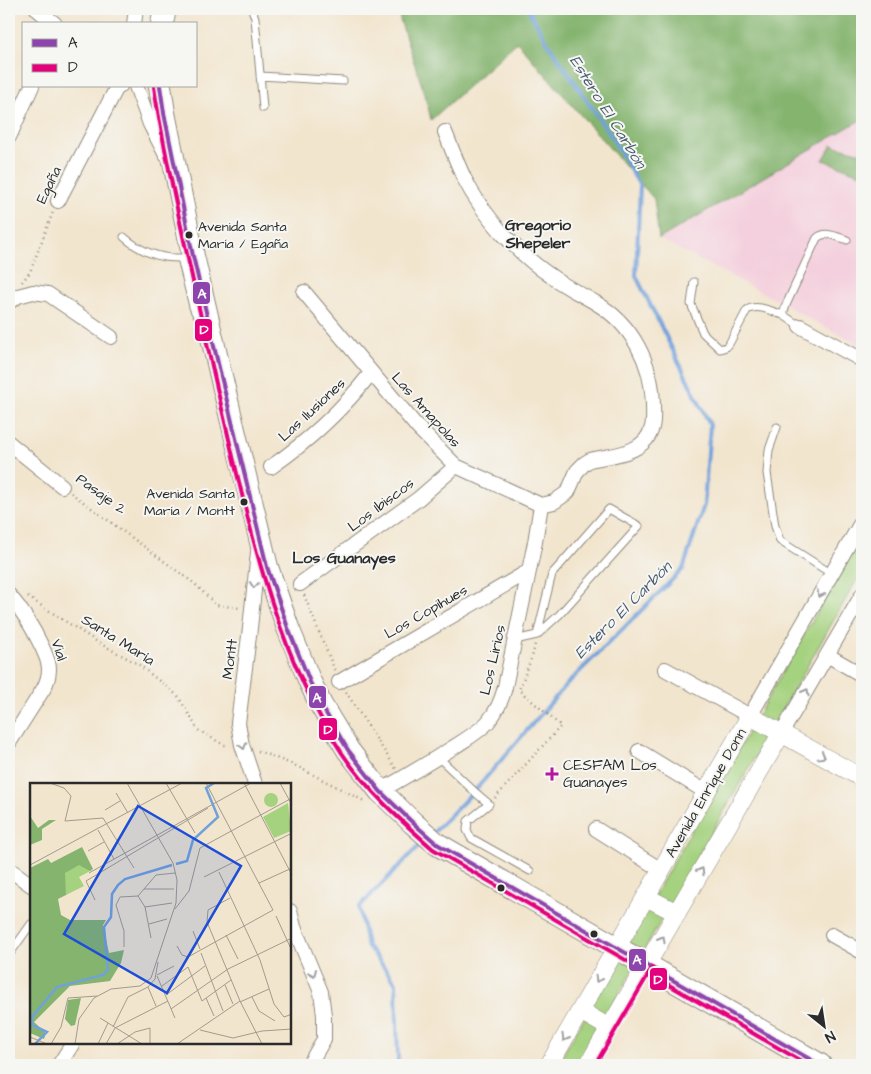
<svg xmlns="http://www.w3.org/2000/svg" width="871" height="1074" viewBox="0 0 871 1074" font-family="'Architects Daughter',sans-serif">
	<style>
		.built { fill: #f4cfdd }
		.green { fill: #a5d27f; stroke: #687e55 }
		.forest { fill: #84b46e; stroke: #58704c }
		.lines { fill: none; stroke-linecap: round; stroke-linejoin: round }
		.stream { stroke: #71a1db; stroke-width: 4 }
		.service-casing { stroke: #8e887c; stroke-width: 9 }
		.minor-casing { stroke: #8e887c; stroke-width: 16 }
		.tertiary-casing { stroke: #8e887c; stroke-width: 19 }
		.primary-casing { stroke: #8e887c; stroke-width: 24 }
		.path { stroke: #8e887c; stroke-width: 2.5; stroke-dasharray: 1 4; stroke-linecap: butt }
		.service { stroke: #fff; stroke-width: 7 }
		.minor { stroke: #fff; stroke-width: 14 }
		.tertiary { stroke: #fff; stroke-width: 18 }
		.primary { stroke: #fff; stroke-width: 22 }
		.bus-1-casing { stroke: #f6f6f2; stroke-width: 8 }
		.bus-2-casing { stroke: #f6f6f2; stroke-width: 8 }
		.bus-1 { stroke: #8e44ad; stroke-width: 4 }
		.bus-2 { stroke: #e5007d; stroke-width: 4 }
		.oneway { stroke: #a0a0a0 }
		.bus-dot { fill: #2b2b2b; stroke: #f6f6f2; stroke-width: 2 }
		.poi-dot { fill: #b5179e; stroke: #f6f6f2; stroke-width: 2 }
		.labels { text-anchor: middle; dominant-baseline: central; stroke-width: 4; stroke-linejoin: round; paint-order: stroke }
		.bus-label { font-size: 14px; fill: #2b2b2b; stroke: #f6f6f2; text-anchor: start }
		.street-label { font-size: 15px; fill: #2b2b2b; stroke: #f6f6f2 }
		.poi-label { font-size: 15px; fill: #2b2b2b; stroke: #f6f6f2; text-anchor: start }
		.water-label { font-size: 16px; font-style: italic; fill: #475a71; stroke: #f6f6f2 }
		.neighbourhood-label { font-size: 16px; font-weight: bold; fill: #2b2b2b; stroke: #f6f6f2 }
		.inset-river { fill: none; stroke: #71a1db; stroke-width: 2.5 }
		.inset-road { fill: none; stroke: #a29b8d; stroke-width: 1 }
		.view { fill: #1d4ed8; fill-opacity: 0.15; stroke: #1d4ed8; stroke-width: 2.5 }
		.inset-edge { fill: none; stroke: #2b2b2b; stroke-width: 2.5 }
		.line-badge { stroke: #f6f6f2; stroke-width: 2 }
		.badge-label { font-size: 14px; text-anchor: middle; font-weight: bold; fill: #fff }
	</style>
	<rect width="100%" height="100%" fill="#f6f6f2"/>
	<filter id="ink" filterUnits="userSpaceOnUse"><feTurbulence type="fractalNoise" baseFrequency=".02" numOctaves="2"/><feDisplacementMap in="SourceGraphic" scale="10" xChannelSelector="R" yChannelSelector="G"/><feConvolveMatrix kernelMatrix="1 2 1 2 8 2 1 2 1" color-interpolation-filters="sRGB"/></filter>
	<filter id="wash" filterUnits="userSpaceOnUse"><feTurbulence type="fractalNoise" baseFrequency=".0096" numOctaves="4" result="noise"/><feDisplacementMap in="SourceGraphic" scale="20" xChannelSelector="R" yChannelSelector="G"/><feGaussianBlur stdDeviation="1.12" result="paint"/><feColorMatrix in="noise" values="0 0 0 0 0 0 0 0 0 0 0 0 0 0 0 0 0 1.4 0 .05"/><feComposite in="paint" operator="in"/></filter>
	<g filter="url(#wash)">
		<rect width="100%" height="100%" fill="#f2e5ce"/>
		<path class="built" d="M862,119V346L806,317L786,305L659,239Z"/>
		<path class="green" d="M862,534V571L578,1065H557Z"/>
		<path class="forest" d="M400,9H862V119L659,239L654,199L517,42L431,120L426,98L400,20Z
			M832,145L862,153V173H857L823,160Z"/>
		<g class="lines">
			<path class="stream" d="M435,831L477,788L568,683L683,569L704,505L710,425L636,276L640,186L613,139L547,42L528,9
				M398,1065L396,983L367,945L359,907L424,841"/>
		</g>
	</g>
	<g filter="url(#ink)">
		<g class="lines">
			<g class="service-casing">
				<path id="service" d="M252,9L255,18L263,108
					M260,76L343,81
					M124,237C141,252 160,259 183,258
					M181,258L193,307L195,312L200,319
					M694,282L691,304L703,333L720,349L726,347L729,344L747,310C757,303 773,312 783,315
					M800,326L783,315L786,305L817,238C826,230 837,237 847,240
					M777,427L769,450L767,473L775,526L780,541L832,574
					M515,640L537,635L559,615L639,526L609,509L552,574L537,635
					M438,757L476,793L489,804L468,821L467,830L471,838L530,871
					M9,955L31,924"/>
			</g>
			<g class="minor-casing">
				<path id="minor" d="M37,9L55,24
					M134,24L136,9
					M136,86L150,124L166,155
					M9,137L32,86
					M58,201L116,89L120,86
					M304,292L418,428L456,466L541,505L554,502L568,492L577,471L585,463L590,460C612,455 646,454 652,427C654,419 653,411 653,404C652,363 632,324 596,303C581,294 565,287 551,276C533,264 517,249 503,234C488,217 474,198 464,178C457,163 451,147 445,132
					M9,302L18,296L33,292L48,294L111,337
					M800,326L862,360
					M9,443L62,486
					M271,467C310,440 342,410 371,373
					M300,584L418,499L456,466
					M9,595C23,611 33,628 42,647C45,654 49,661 49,669C49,676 47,682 44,688L9,743
					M827,655L862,675
					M665,669L750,716L862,521
					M339,682L529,571
					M781,734L862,595
					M639,751L706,792
					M255,784L242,745L238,723L250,628L258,552
					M380,791C405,777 430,762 454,747C466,739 479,732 488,722C497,711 502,700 505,687L535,542L541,505
					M596,829L661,870
					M9,869L31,885
					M290,911L294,927L321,992L324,1015V1039L309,1065
					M832,935L862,952
					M59,1065L73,1043"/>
			</g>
			<g class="tertiary-casing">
				<path id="tertiary" d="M646,897L677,913
					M580,1011L610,1028
					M549,1065L750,716L862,778
					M588,1065L781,734"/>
			</g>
			<g class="primary-casing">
				<path id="primary" d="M162,24L165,9
					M160,86L164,113L193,256L220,372L267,567L288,628L310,682L321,705L348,750L380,791L413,823L437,844L820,1065"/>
			</g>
			<path class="path" d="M22,282L30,272L53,212
				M71,493L195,584L216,605L240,608
				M304,595L335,671
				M28,597L99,643L138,664L178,696L198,730L224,745H228
				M346,692L396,769
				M258,751L294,765L366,802
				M495,798L561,726L519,690L533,654L535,644"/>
			<use href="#service" class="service"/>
			<use href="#minor" class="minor"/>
			<use href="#tertiary" class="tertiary"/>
			<use href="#primary" class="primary"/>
			<g class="bus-1-casing">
				<path id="bus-1" d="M160,86L164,113L193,256L220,372L267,567L288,628L310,682L321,705L348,750L380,791L413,823L437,844L820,1065"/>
			</g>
			<g class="bus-2-casing">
				<path id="bus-2" d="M154,87C159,121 166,155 173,189C187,256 202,322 217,388C247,513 270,644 342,753C367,790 400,820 433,849L808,1065
					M595,1065L652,968"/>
			</g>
			<use href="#bus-1" class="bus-1"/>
			<use href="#bus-2" class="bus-2"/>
		</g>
		<defs><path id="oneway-chevron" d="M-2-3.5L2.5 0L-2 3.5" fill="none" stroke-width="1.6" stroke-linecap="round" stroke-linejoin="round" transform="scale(1.25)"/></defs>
		<g class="oneway">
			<use href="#oneway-chevron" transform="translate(254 585) rotate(96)"/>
			<use href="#oneway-chevron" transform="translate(820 594) rotate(120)"/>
			<use href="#oneway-chevron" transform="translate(806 692) rotate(-60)"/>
			<use href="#oneway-chevron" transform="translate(243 746) rotate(75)"/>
			<use href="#oneway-chevron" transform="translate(822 756) rotate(29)"/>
			<use href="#oneway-chevron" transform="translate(701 871) rotate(-60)"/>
			<use href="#oneway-chevron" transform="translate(662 939) rotate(-60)"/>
			<use href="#oneway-chevron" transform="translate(313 973) rotate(67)"/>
			<use href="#oneway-chevron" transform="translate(598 979) rotate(120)"/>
			<use href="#oneway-chevron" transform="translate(565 1038) rotate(120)"/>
		</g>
	</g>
	<g class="bus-dot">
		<circle cx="189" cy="235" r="4.5"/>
		<circle cx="244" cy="502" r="4.5"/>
		<circle cx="501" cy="888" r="4.5"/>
		<circle cx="594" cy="934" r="4.5"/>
	</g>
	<path class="poi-dot" d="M549.5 766.5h5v5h5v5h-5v5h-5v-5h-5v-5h5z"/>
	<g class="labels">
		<g class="bus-label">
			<text x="198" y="227">Avenida Santa<tspan x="198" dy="17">María / Egaña</tspan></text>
			<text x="235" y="494" text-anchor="end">Avenida Santa<tspan x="235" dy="17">María / Montt</tspan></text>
		</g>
		<g class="street-label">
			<text transform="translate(49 185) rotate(-64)">Egaña</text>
			<text transform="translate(312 410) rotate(-43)">Las Ilusiones</text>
			<text transform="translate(426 410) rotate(48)">Las Amapolas</text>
			<text transform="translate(101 494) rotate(36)">Pasaje 2</text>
			<text transform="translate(381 505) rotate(-37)">Los Ibiscos</text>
			<text transform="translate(426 612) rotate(-30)">Los Copihues</text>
			<text transform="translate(118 640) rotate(32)">Santa María</text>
			<text transform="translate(59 650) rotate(72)">Vial</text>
			<text transform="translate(230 659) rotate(-83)">Montt</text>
			<text transform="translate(493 660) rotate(-77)">Los Lirios</text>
			<text transform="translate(706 793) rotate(-60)">Avenida Enrique Donn</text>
		</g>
		<g class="poi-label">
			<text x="563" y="765">CESFAM Los<tspan x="563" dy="17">Guanayes</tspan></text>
		</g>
		<g class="water-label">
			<text transform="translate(608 112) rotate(58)">Estero El Carbón</text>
			<text transform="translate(623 610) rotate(-45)">Estero El Carbón</text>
		</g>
		<g class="neighbourhood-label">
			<text x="538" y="225">Gregorio<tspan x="538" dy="18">Shepeler</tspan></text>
			<text x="344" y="558">Los Guanayes</text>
		</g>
	</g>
	<g transform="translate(30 783)">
		<rect width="261" height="261" fill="#f2e5ce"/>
		<path d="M234 17a7 7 0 1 1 14 0a7 7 0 1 1-14 0ZM258,20L261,48L244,55L233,34ZM49,79L62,87L49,94L54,103L36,112L32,89Z" fill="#a5d27f"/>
		<path d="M0,33L8,45L19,37H26L12,46V57L0,62ZM52,64L63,86L60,88L49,82L35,90L36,112L28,116L31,132L40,137H76L73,142L79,170L94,167L91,180L80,198L40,203L4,239L16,250L14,256L0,250V85L18,76L21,80ZM51,215L45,242L41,243L35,236L38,217Z" fill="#84b46e"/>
		<path class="inset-river" d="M146,81L157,78L163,57L188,34L176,5L184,0M5,261L17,249L2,242V234L27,204L73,192L78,187L74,144L81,134L82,111L88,102L95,96L142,82"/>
		<path class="inset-road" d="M20,0L34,5L41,13L35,38L73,35L104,85M136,0L165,50M214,0L262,92M250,0L262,22M86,10L98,30M75,27L90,18M68,47L84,76M58,68L74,59M0,82L152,0M189,89L230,177L244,221L254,234L262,231M59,90L221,0M174,94L262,50M229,100L262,85M114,106H144M108,113L126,92L145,90M108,113L115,124L121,155M200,115L178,127L177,139L210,218L232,261M65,117L56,98L178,25M115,124L142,120M145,126L159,108L170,65L262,15M246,133L262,168M119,141L137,136M163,148L170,166M196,152L208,176M147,163L152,172L158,174L243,127L176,0M94,164V148L86,122L90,114L108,113M171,170L193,228M127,192L144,183M127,193L145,235M195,202L203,221M132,203L158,184L172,218L201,197M118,204L126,223M136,212L175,183M222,214L229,228L245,238M176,215L184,233M210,219L239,206M141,226L198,186L262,155M70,235L112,261M83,244L98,214L118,204L125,196L128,179M170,247L203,255L232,248L262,246M0,254L17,261M21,261L31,244L38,215L67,213M45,261L49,236L64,215L81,206L110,203L121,195L146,120L147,97L143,80L97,0M68,261L78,240M76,261L85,245L138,218M87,261L105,249L120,245V261M147,261L210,218"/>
		<path class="view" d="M108,23L211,83L137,210L34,151Z"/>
		<rect width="261" height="261" class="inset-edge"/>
	</g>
	<g class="line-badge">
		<rect x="192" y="281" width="19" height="24" rx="5" fill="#8e44ad"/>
		<rect x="194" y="318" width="19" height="24" rx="5" fill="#e5007d"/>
		<rect x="308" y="685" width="19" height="24" rx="5" fill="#8e44ad"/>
		<rect x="318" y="717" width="20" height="24" rx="5" fill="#e5007d"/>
		<rect x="628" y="948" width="19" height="24" rx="5" fill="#8e44ad"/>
		<rect x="649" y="967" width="19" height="24" rx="5" fill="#e5007d"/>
	</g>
	<g class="badge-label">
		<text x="202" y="298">A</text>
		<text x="204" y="334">D</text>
		<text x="317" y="702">A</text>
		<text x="328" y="734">D</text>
		<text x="637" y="964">A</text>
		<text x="658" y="984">D</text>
	</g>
	<rect width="871" height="1074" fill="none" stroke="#f6f6f2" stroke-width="30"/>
	<rect x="22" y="22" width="175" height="65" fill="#f6f6f2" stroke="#a5a5a2"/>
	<rect x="32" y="39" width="25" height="8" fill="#8e44ad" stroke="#a5a5a2"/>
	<text x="68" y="48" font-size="15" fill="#2b2b2b">A</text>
	<rect x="32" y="64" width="25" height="8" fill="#e5007d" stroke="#a5a5a2"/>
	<text x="68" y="72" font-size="15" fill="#2b2b2b">D</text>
	<g transform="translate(824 1026) rotate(150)" stroke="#f6f6f2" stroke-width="4" paint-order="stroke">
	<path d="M0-4L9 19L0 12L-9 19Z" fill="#2b2b2b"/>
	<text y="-8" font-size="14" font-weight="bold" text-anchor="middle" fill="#2b2b2b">N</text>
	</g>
</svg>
